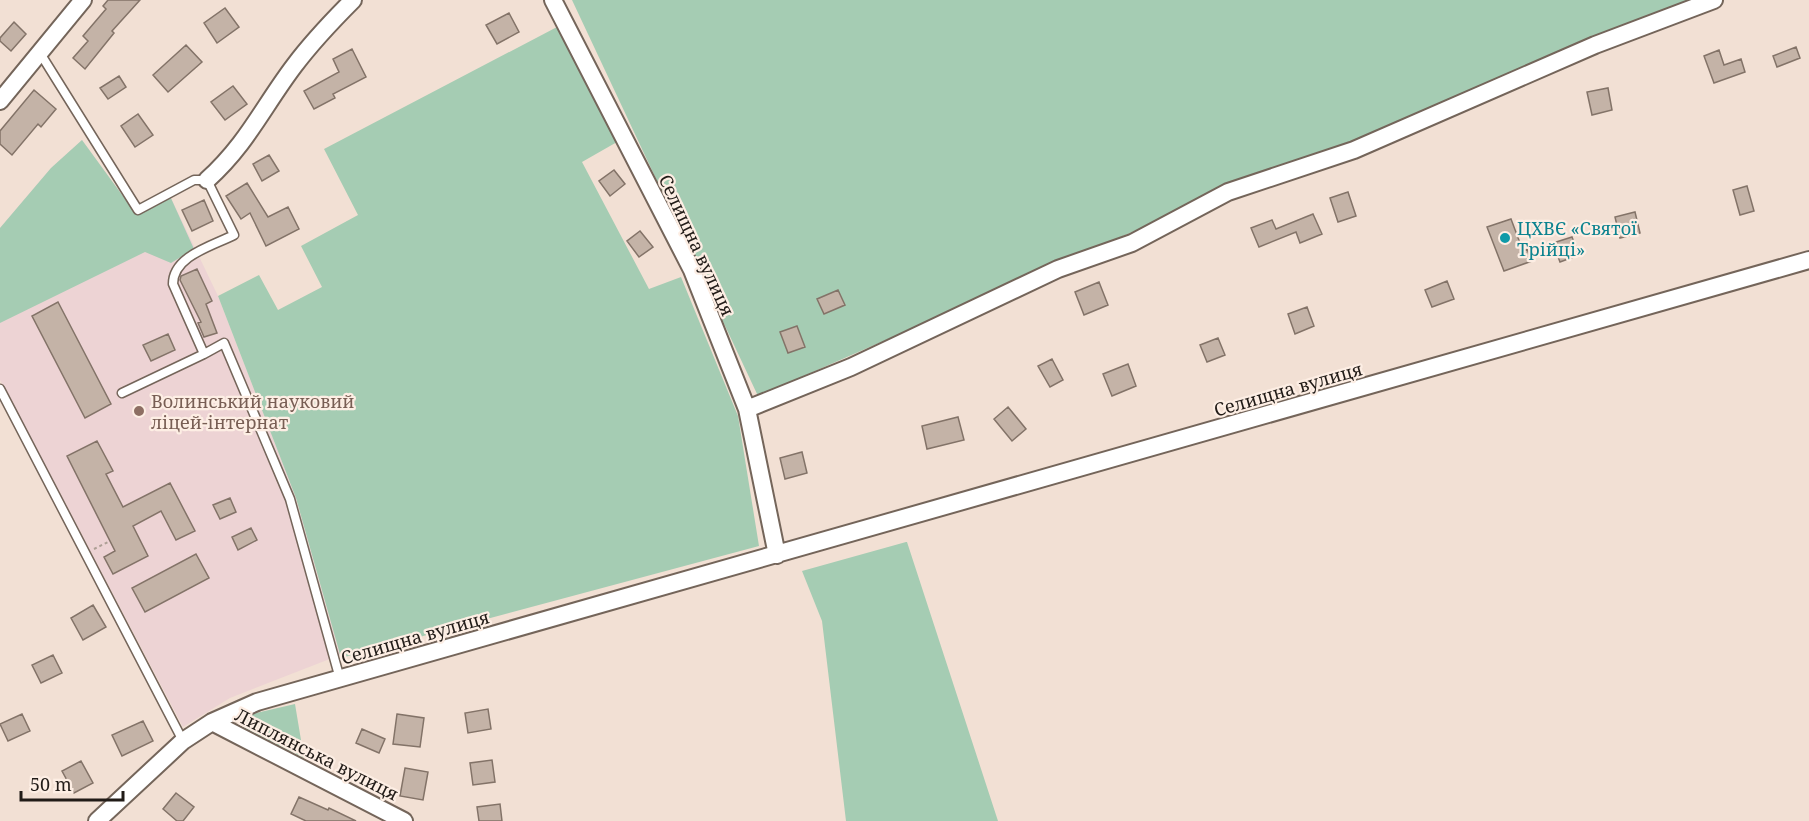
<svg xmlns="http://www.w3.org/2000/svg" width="1809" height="821" viewBox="0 0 1809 821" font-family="'Noto Serif',serif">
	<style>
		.education { fill: #edd3d4 }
		.green { fill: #a5ccb3 }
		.building { fill: #c4b3a7; stroke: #837368; stroke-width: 1.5 }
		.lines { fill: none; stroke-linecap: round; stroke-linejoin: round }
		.lane-casing { stroke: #74655a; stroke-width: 11 }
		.street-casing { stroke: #74655a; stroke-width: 20 }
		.path { stroke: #ad9f95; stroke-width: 2; stroke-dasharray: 3 3; stroke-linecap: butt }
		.lane { stroke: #fff; stroke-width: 8 }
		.street { stroke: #fff; stroke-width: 16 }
		.culture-dot { fill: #0f9aa8; stroke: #fdeee4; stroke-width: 2 }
		.education-dot { fill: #8d6e63; stroke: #fdeee4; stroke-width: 2 }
		.labels { text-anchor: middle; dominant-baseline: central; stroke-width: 4.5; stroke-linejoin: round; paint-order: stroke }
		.culture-label { font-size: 18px; fill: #0d838f; stroke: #fdeee4; text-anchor: start }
		.street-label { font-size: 18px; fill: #211b17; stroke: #fdeee4 }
		.education-label { font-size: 18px; fill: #785e54; stroke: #fdeee4; text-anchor: start }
	</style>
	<rect width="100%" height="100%" fill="#f2e0d4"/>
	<path class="education" d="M82,140L136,214L170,196L218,296L296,498L340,655L230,698L183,727L0,380V228L51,168Z"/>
	<path class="green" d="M572,0H1706L1230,189L758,396Z
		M557,27L617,142L582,162L649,289L681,277L738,416L759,546L341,658L296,498L218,296L259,275L278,310L322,287L301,246L358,215L324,149Z
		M82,140L136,214L170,196L194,249L171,263L145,252L0,323V228L51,168Z
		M906,542H907L998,821H846L822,621L802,571Z
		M295,704L304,758L243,728V716Z"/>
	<path class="building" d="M108,0H140L112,31L114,33L85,69L73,58L88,41L83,36L106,9L103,6Z
		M225,8L239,27L217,43L204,23Z
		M509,13L519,32L497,44L486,25Z
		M14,22L26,34L11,51L0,41V38Z
		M186,45L202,62L168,92L153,75Z
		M1796,47L1800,58L1777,67L1773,56Z
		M352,49L366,77L333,94L335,98L314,109L304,91L339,72L333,59Z
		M1719,50L1724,65L1741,59L1745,72L1714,83L1704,56Z
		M119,76L126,87L108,99L100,88Z
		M233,86L247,104L225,120L211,102Z
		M1608,88L1612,110L1592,115L1587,92Z
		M34,90L56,109L41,127L38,124L12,155L0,144V131Z
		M138,114L153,135L135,147L121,126Z
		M269,155L279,171L262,181L253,164Z
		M614,170L625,184L610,196L599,181Z
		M247,183L268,217L288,207L299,229L266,246L250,213L241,219L226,196Z
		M1747,186L1754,211L1740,215L1733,190Z
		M1348,192L1356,216L1338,222L1330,198Z
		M204,200L213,221L192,231L182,210Z
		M1635,212L1640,233L1620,238L1615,217Z
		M1313,214L1322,234L1300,243L1296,232L1259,247L1251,228L1272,220L1276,229Z
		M1511,219L1523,251L1527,249L1532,261L1504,271L1487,227Z
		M640,231L653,247L639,257L627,241Z
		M1572,237L1579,255L1560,262L1553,243Z
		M197,269L212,301L206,304L217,333L204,337L198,323L201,322L180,280L181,276Z
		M1447,281L1454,299L1432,307L1425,290Z
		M1099,282L1108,305L1084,315L1075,292Z
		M838,290L845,305L824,314L817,299Z
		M58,302L111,404L85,418L32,316Z
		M1307,307L1314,326L1295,334L1288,314Z
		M797,326L805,347L788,353L780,332Z
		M168,334L175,350L151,361L143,345Z
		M1218,338L1225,355L1207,362L1200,345Z
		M1052,359L1063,380L1050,387L1038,366Z
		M1128,364L1136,386L1112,396L1103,374Z
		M1008,407L1026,429L1012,441L994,419Z
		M958,417L964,440L927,449L922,426Z
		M97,441L113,471L106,474L123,507L170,483L195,531L176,540L161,511L133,526L148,556L113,574L104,557L115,551L67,456Z
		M802,452L807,473L785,479L780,458Z
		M230,498L236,512L220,519L213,505Z
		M251,528L257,540L238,550L232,537Z
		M196,554L209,578L145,612L132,588Z
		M93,605L106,627L83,640L71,618Z
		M53,655L62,673L41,683L32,665Z
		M488,709L491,729L468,733L465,713Z
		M22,714L30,731L8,741L0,724Z
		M397,714L424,718L420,747L393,744Z
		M143,721L153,741L122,756L112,735Z
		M362,729L385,739L379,753L356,743Z
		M492,760L495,782L473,785L470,763Z
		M81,761L93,783L74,793L62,771Z
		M405,768L428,772L423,800L400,796Z
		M176,793L194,807L183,821H177L163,809Z
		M299,797L328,810L329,808L356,821H306L291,814Z
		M500,804L502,821H479L477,807Z"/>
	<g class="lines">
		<g class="lane-casing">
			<path id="lane" d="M40,53L138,210L194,180H207L234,235C212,246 173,256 173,284L204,354L122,393
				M204,354L224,343L290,499L340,679
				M0,389L183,741"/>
		</g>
		<g class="street-casing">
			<path id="street" d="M553,0L692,270L747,409L777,555
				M0,101L83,0
				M207,180C247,144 263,107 294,66C312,42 332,21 353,0
				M747,409L851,367L1058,269L1132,243L1228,192L1354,150L1595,45L1714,0
				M212,722L404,821
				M97,821L183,741L212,722L257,702L1809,260"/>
		</g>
		<path class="path" d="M94,549L110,541"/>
		<use href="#lane" class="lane"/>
		<use href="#street" class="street"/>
	</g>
	<circle class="culture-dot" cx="1505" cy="238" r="6"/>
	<circle class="education-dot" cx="139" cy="411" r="6"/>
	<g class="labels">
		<g class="culture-label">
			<text x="1517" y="228">ЦХВЄ «Святої<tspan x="1517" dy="21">Трійці»</tspan></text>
		</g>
		<g class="street-label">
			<text transform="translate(697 245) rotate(65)">Селищна вулиця</text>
			<text transform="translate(1288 389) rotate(-16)">Селищна вулиця</text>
			<text transform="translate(415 637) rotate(-16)">Селищна вулиця</text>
			<text transform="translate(317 754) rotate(27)">Липлянська вулиця</text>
		</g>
		<g class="education-label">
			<text x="151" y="401">Волинський науковий<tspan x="151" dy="21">ліцей-інтернат</tspan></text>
		</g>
	</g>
	<path d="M21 791v9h102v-9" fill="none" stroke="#211b17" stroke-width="3"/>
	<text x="30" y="791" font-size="18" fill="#211b17" stroke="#fdeee4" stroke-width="4.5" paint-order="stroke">50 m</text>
</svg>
